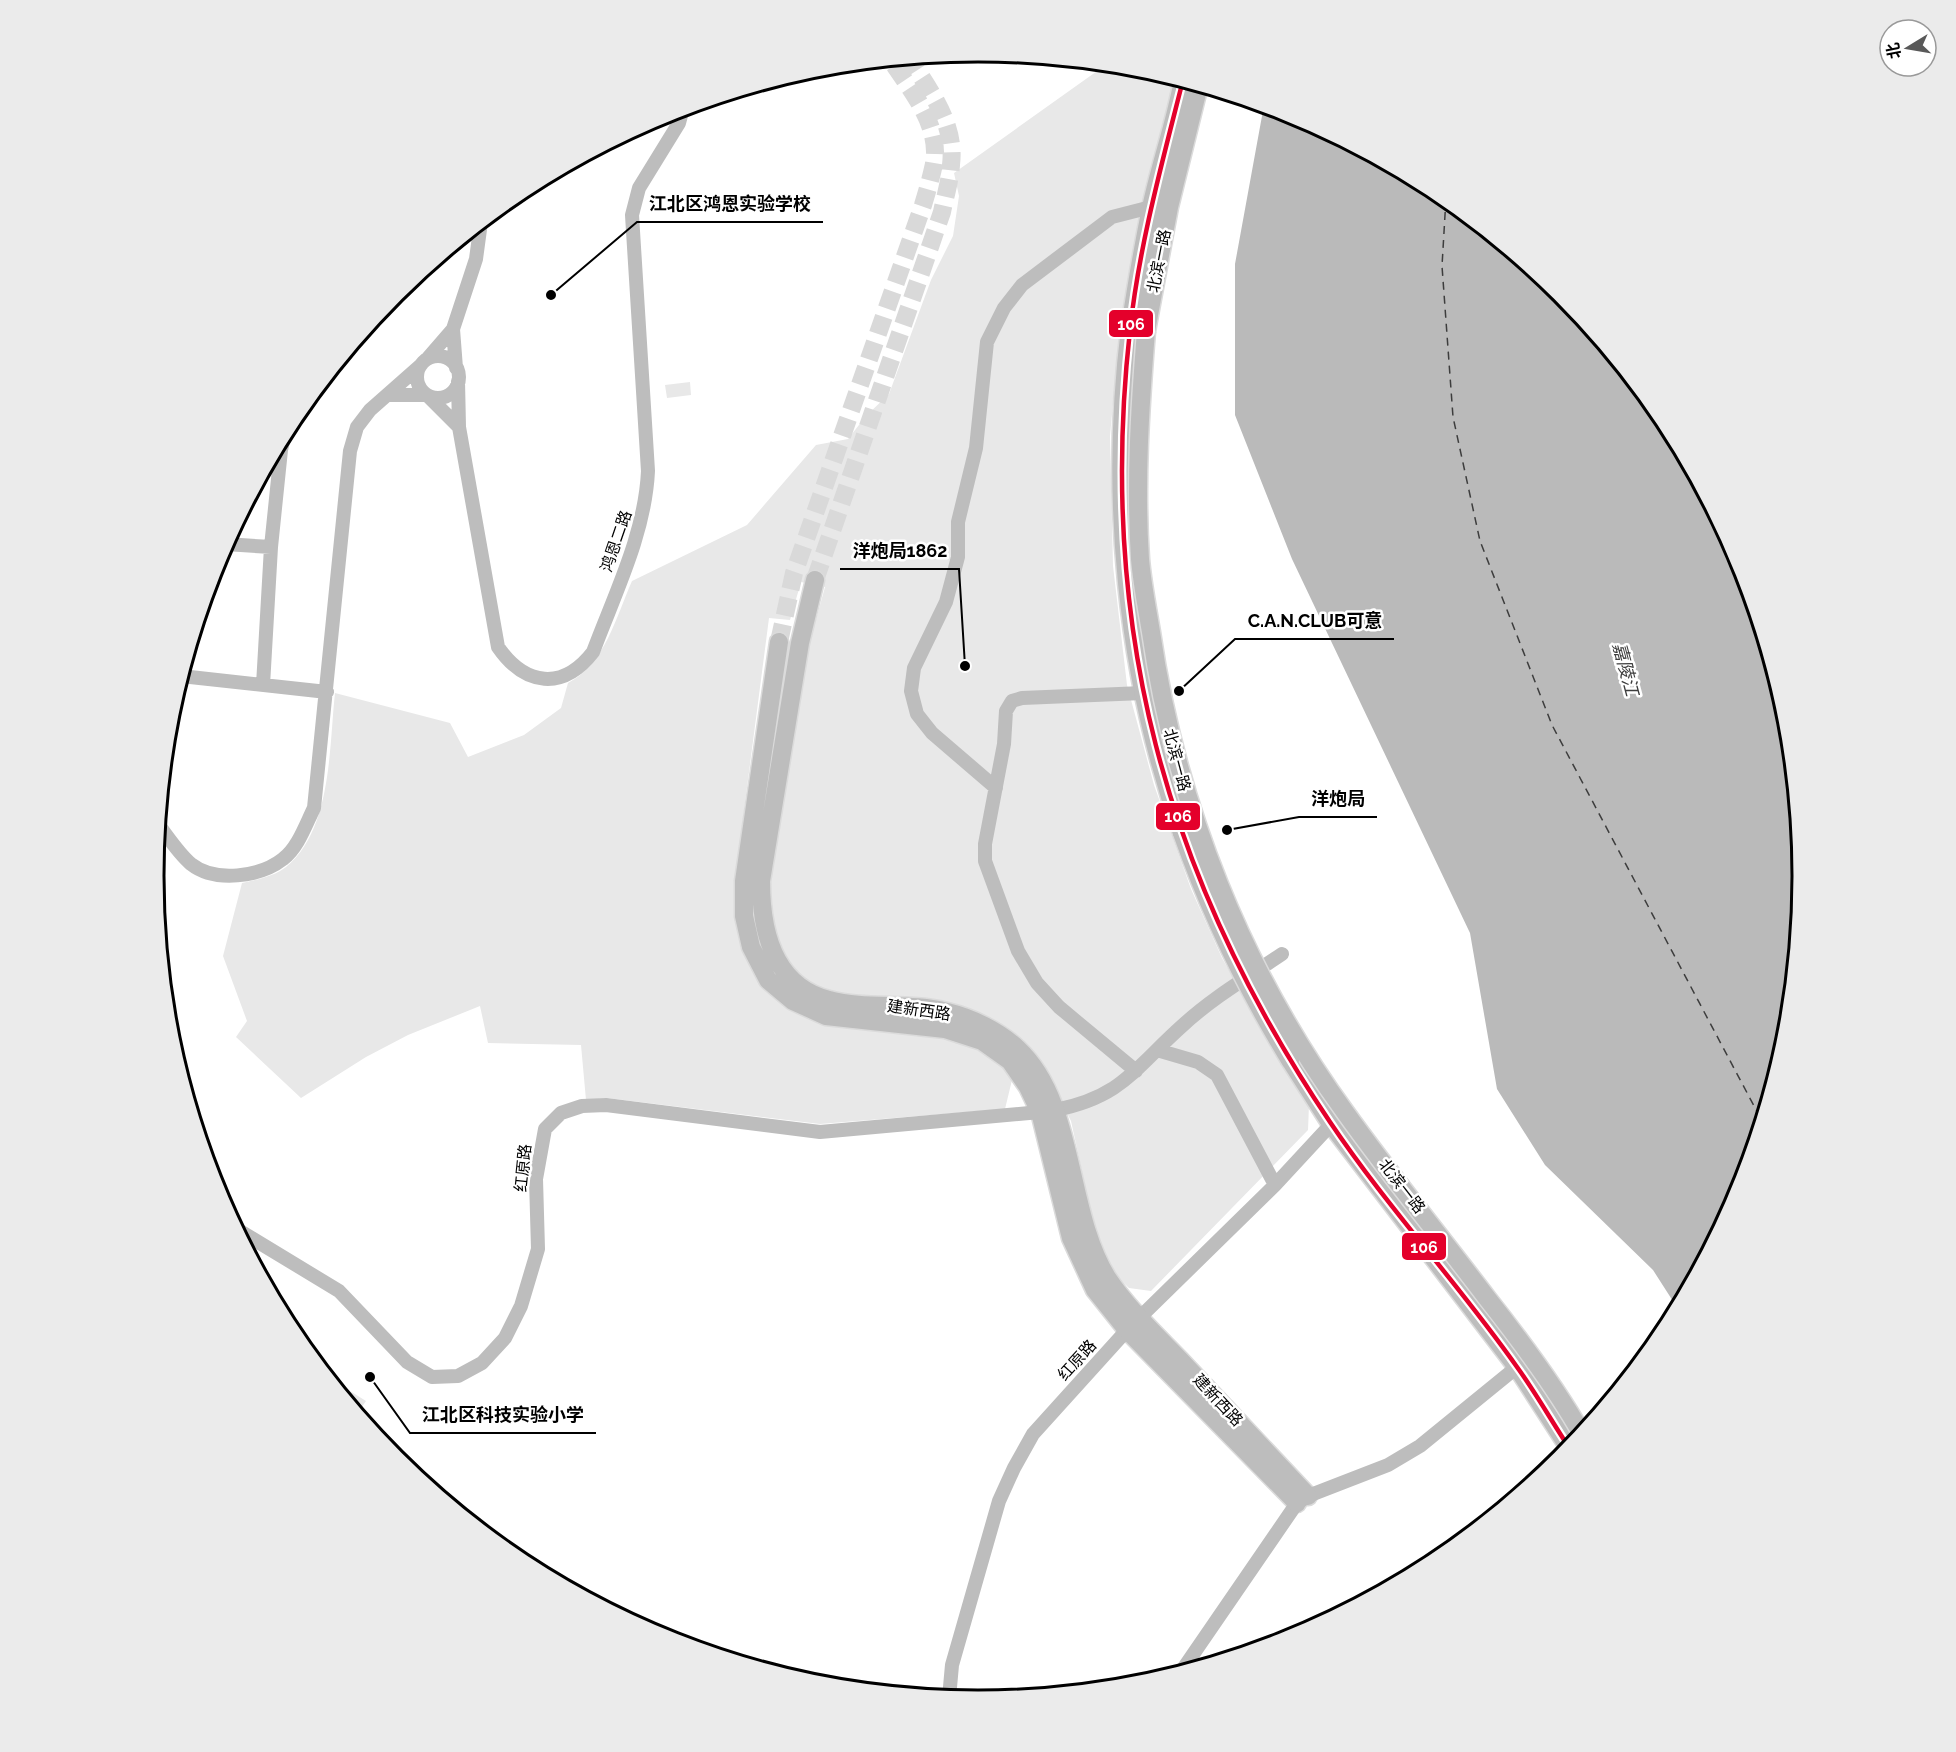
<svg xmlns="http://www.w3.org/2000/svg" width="1956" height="1752" viewBox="0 0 1956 1752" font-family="Raleway,'Noto Sans SC',sans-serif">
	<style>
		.green { fill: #e8e8e8 }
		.water { fill: #bababa }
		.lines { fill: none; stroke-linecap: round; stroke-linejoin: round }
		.ferry { stroke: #3d3d3d; stroke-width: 1.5; stroke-dasharray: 8 6; stroke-linecap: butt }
		.major-tunnel { stroke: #d9d9d9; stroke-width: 18; stroke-dasharray: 18 9; stroke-linecap: butt }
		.major-casing { stroke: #dbdbdb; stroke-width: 21 }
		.minor { stroke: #bdbdbd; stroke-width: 14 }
		.major { stroke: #bdbdbd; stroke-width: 18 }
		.major-bridge-casing { stroke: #dbdbdb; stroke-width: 21; stroke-linecap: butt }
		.major-bridge { stroke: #bdbdbd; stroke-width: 18 }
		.bus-1-casing { stroke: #fff; stroke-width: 9 }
		.bus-1 { stroke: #e4002b; stroke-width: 4.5 }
		.labels { text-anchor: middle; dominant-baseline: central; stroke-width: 5; stroke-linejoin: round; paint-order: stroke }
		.street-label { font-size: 16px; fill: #000; stroke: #fff }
		.water-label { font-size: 18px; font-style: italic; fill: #3d3d3d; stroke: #fff }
		.rim { fill: none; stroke: #000; stroke-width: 3 }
		.leader { fill: none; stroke: #000; stroke-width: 2 }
		.callout-dot { fill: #000; stroke: #fff; stroke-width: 2 }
		.callout-label { font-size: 18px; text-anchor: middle; font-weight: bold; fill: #000; stroke: #fff; stroke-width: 5; stroke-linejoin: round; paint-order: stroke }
		.line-badge { stroke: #fff; stroke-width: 2 }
		.badge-label { font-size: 16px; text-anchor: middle; font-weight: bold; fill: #fff }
	</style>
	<rect width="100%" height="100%" fill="#fff"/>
	<path class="green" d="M1107,64L1139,67L1174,78L1147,192L1120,327L1110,436L1113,566L1127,685L1154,785L1191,889L1222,958L1269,1041L1309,1105L1308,1130L1151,1291L1129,1288L1116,1276L1095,1231L1071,1121L1046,1072L993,1022L830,996L800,981L781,961L765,908L808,648L825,587L801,582L790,620L769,618L735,880C734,929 739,945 764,986L978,1047L1001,1062L1012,1080L1005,1109L820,1124L607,1098L586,1100L581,1045L488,1043L480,1006L408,1035L366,1057L301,1098L236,1037L247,1021L223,956L242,883C256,880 275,876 286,867C332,830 329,747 335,693L450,723L468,757L524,735L561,708L568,683C605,664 616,617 632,581L747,525L816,445L848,439L866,416L889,394L931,280L953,236L959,196L954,173Z
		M690,382L691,395L667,398L665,385Z
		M326,1376L366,1401L357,1414Z"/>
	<path class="water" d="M1264,105L1294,114L1437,190L1562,293L1664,418L1740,561L1787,715L1803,876L1787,1037L1740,1192L1678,1309L1653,1270L1545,1165L1497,1089L1470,933L1292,559L1235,415V264Z"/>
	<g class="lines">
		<path class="ferry" d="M1446,198L1442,266L1453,417L1480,541L1552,725L1762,1121"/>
		<path class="major-tunnel" d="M815,580L942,212C945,197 950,181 951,165C956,124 930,91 909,58
			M779,642L794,573L923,205C927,192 931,178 934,164C941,125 911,91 891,60"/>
		<g class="major-casing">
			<path id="major" d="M1146,331L1169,207L1199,85
				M815,580L800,643L761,881C761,930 773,986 829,1000C867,1010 909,1002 947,1012C972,1018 999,1031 1018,1049C1076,1103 1066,1214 1108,1279C1128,1309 1156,1335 1181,1361C1223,1406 1266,1451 1308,1496
				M779,642L744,881V916L751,947L768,980L793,1001L826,1016L945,1029L982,1041L1010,1061L1028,1087L1040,1112L1071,1238L1095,1290L1127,1330L1297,1503
				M1182,833C1126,674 1109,496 1130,328C1136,288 1143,247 1151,208C1160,165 1175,124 1183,80
				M1290,1060L1331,1124L1517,1367L1570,1449"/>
		</g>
		<path class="minor" d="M417 377a21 21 0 1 1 42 0a21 21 0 1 1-42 0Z
			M427,359L453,329
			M456,368L453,329L476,259L481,222
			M458,381L459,427L498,647C525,686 563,691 593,652C615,593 645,534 648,471L632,215L639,188L679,123L683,108
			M389,395H427L459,427
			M225,544L271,547
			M181,676L327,692
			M263,685L271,547L281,450L286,429
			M996,788L932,733L917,714L911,691L914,668L946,602L958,557V522L976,448L987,342L1004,308L1022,285L1112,217L1151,207
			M158,824C168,837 179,854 191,864C215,883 260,877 283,859C298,848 306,824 314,808L350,451L357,427L370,410L421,365
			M1157,1050L1198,1062L1217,1075L1275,1185
			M1136,1071L1059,1007L1037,983L1018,951L985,861V844L1004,744L1006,711L1012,701L1022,698L1143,693
			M1055,1110C1122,1097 1135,1068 1182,1026C1212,998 1248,977 1282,954
			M235,1228L339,1291L407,1362L432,1377L458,1376L482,1363L505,1338L521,1306L538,1249L536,1179L545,1129L561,1113L582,1106L606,1105L820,1132L1040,1112
			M1183,1669L1297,1503L1308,1496L1388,1465L1420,1446L1517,1367
			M949,1698L952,1665L999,1501L1014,1468L1033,1434L1127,1330L1275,1185L1337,1118"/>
		<use href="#major" class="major"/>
		<g class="major-bridge-casing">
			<path id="major-bridge" d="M1146,331C1140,407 1135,483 1140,559C1142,583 1147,608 1151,632C1176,805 1242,970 1345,1112C1390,1175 1440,1236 1487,1298C1521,1341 1555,1386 1582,1434
				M1182,833C1210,912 1246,988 1290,1060"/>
		</g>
		<use href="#major-bridge" class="major-bridge"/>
		<g class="bus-1-casing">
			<path id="bus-1" d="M1183,80C1162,163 1139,246 1130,330C1097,625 1165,877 1330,1122C1387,1207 1458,1283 1517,1367C1536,1393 1552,1422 1570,1449"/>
		</g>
		<use href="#bus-1" class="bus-1"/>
	</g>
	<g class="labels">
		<g class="street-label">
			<text transform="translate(1159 261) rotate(-79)">北滨一路</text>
			<text transform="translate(616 541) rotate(-71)">鸿恩二路</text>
			<text transform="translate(1177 760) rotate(75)">北滨一路</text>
			<text transform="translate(919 1010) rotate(8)">建新西路</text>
			<text transform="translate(523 1168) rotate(-84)">红原路</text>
			<text transform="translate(1402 1186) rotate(52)">北滨一路</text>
			<text transform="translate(1077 1360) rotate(-48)">红原路</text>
			<text transform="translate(1218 1400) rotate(47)">建新西路</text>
		</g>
		<g class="water-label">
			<text transform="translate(1626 669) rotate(75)">嘉陵江</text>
		</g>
	</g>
	<path d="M0 0H1956V1752H0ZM164 876a814 814 0 1 1 1628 0a814 814 0 1 1-1628 0Z" fill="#ebebeb" fill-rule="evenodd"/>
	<path class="rim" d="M164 876a814 814 0 1 1 1628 0a814 814 0 1 1-1628 0Z"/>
	<path class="leader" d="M551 295L637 222H823M965 666L959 569H840M1179 691L1235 639H1394M1227 830L1299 817H1377M370 1377L410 1433H596"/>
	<g class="callout-dot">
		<circle cx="551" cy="295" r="6"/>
		<circle cx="965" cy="666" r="6"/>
		<circle cx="1179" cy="691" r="6"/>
		<circle cx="1227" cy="830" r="6"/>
		<circle cx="370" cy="1377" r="6"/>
	</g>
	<g class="callout-label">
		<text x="730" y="210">江北区鸿恩实验学校</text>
		<text x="900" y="557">洋炮局1862</text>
		<text x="1315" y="627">C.A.N.CLUB可意</text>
		<text x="1338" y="805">洋炮局</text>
		<text x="503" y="1421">江北区科技实验小学</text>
	</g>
	<g class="line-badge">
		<rect x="1108" y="309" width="46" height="29" rx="6" fill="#e4002b"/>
		<rect x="1155" y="802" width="46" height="29" rx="6" fill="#e4002b"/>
		<rect x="1401" y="1232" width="46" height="29" rx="6" fill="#e4002b"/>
	</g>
	<g class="badge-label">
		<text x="1131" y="330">106</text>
		<text x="1178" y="822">106</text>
		<text x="1424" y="1253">106</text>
	</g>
	<g transform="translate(1908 48) rotate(259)"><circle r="28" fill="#ffffff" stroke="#999999" stroke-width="1.5"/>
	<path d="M0-4.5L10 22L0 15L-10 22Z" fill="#595959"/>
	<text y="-9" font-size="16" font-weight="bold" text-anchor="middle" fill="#000000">北</text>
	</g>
</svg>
